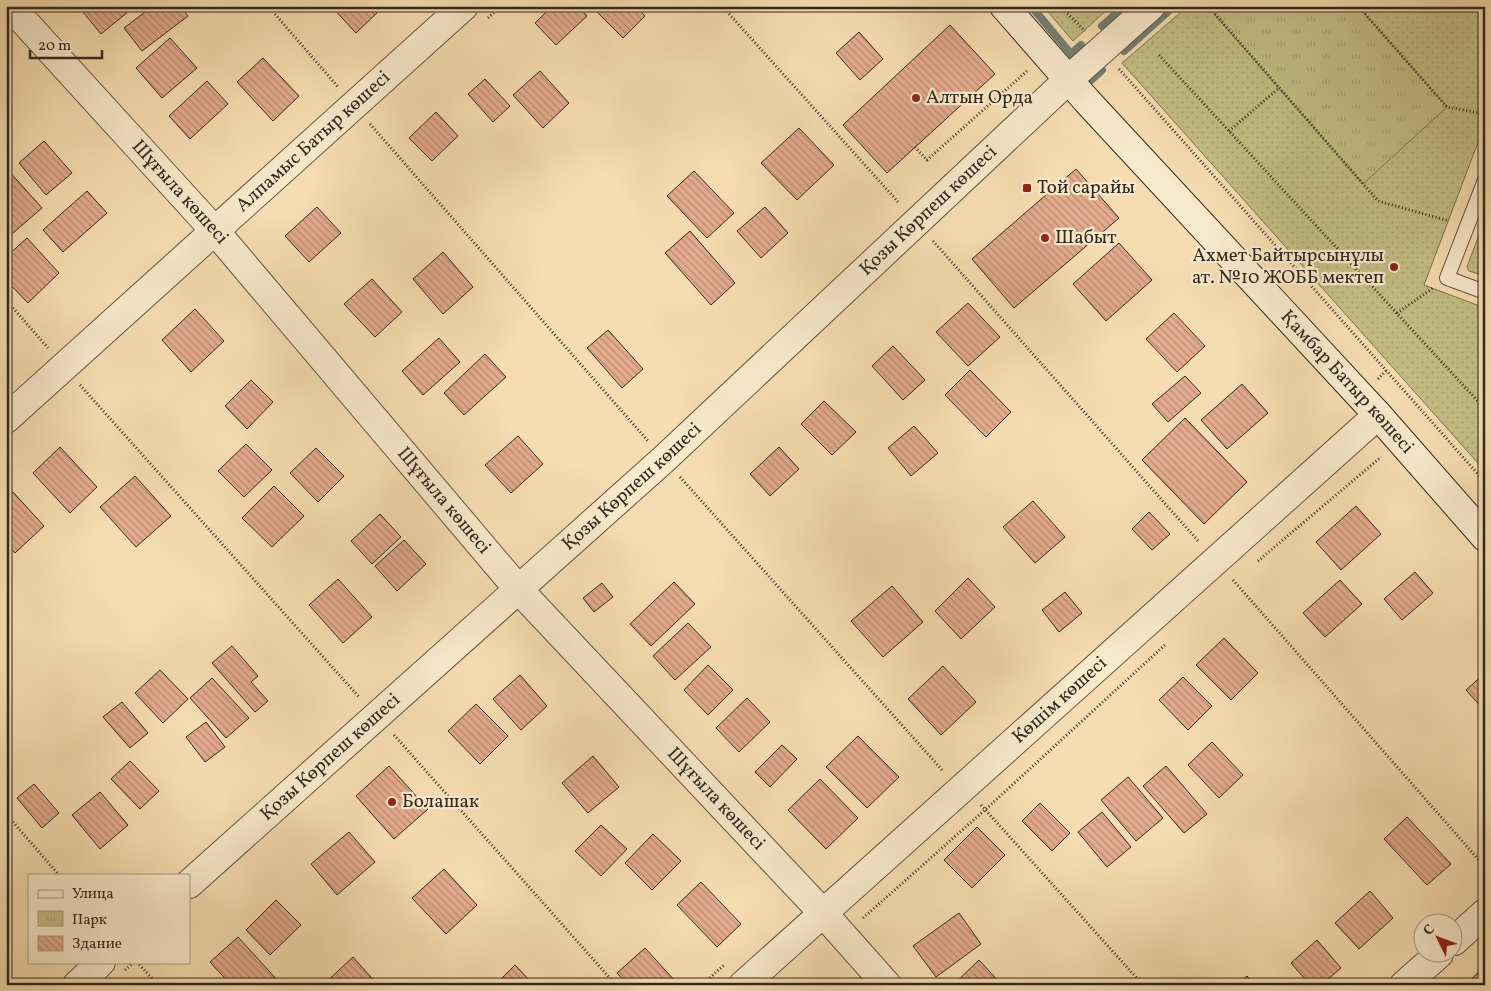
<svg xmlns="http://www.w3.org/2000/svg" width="1491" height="991" viewBox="0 0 1491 991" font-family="Vollkorn,serif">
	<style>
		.grass { fill: url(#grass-dots); stroke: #7b7352 }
		.park { fill: url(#park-tufts); stroke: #7b7352 }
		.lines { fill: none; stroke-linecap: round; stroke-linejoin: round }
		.stream { stroke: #728173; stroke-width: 8 }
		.building { fill: url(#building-back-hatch); stroke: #32281d }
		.service-casing { stroke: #635542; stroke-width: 16 }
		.minor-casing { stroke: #635542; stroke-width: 30 }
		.tertiary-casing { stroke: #635542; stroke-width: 30 }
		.secondary-casing { stroke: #32281d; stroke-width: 30 }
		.path { stroke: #32281d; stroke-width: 3; stroke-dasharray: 1 2.5; stroke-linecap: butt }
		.service { stroke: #f9e9cc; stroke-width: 14 }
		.minor { stroke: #f9e9cc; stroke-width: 28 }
		.tertiary { stroke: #f9e9cc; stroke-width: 28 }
		.secondary { stroke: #f9e9cc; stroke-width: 28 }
		.poi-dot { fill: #8f2418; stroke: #f9e9cc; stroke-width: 2 }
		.labels { text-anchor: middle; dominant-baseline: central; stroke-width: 4.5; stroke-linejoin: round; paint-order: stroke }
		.poi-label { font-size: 19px; fill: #32281d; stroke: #f9e9cc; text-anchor: start }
		.street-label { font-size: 19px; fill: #32281d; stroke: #f9e9cc }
	</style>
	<defs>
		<pattern id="grass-dots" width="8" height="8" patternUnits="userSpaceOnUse" patternTransform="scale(1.25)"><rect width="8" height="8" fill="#c4be86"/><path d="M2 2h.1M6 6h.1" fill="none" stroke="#a9a373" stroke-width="1.8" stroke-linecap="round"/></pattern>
		<pattern id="park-tufts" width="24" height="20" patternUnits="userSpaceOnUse" patternTransform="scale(1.25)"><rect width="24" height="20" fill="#c4be86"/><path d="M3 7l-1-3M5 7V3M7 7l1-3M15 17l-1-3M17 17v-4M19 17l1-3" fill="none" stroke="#a9a373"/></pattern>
		<pattern id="building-back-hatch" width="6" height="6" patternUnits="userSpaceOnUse" patternTransform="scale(1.25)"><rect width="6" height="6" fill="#e4ab8d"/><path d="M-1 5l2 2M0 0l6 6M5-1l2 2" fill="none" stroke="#b98b73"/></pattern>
	</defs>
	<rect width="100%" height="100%" fill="#f6ddb1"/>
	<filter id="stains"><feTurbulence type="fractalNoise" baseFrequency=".004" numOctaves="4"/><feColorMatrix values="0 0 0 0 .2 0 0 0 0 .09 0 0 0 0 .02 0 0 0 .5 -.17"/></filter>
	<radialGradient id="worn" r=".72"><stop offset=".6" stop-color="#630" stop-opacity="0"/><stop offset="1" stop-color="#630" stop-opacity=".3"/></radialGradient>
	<path class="grass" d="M1043,6H1111L1073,41Z
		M1188,6H1485V124L1424,285L1485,308V471L1122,63Z
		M1485,219V276L1469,271L1467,267Z"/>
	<path class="park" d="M1295,6L1301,12L1307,6H1358L1447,107L1363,184L1208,7Z"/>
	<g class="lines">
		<path class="stream" d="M1031,6L1071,54L1081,45
			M1102,26L1125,6
			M1124,51L1174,6
			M1091,80L1102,70"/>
	</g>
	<path class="building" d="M78,6H135L101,34Z
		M153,6H180L188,16L142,51L124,28Z
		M331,6H373L378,12L356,33Z
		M552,6H578L587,16L556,45L535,23Z
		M591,6H636L645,16L623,38Z
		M950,25L995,74L887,173L843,125Z
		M859,32L883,59L860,80L836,53Z
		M170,38L197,68L162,98L136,68Z
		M263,58L299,96L273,121L237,82Z
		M540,71L569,103L543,128L513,95Z
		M485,79L510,106L493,122L468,94Z
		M207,81L228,104L190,139L169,116Z
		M436,112L458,136L432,161L409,138Z
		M799,128L834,165L797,200L761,163Z
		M44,141L72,173L46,195L19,163Z
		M1076,169L1119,218L1014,308L972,259Z
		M8,170L42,208L6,239V171Z
		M694,171L734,213L707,238L667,196Z
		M87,191L107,213L63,252L43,230Z
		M317,207L341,233L309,262L285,236Z
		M765,207L788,233L761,258L737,231Z
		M690,231L735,283L711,305L665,253Z
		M27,238L59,273L28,303L6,280V257Z
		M1119,243L1152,280L1106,321L1073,284Z
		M443,252L473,287L443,314L413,279Z
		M372,279L402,312L375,337L344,304Z
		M968,303L1000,337L968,366L936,332Z
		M195,309L224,341L191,372L162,340Z
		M1174,313L1205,346L1177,372L1146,339Z
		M608,330L643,369L622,388L587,348Z
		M439,338L460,362L423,395L402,371Z
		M893,346L925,380L903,400L872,366Z
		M485,354L506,377L464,415L444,393Z
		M970,370L1011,412L986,437L945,395Z
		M1185,376L1201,393L1168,422L1152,404Z
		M251,380L273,402L247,429L225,406Z
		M1242,384L1268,413L1227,449L1201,420Z
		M824,401L856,432L832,455L801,424Z
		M1185,418L1247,482L1204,524L1142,460Z
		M914,426L938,453L911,476L888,448Z
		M518,436L543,464L511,493L485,465Z
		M246,444L272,470L244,497L218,471Z
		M60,447L97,487L70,513L33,473Z
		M779,447L799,469L770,496L750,474Z
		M316,448L344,476L318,502L290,473Z
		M135,476L171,516L136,547L100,507Z
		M274,486L304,516L272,547L242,518Z
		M13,492L44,526L15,553L6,543V498Z
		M1033,501L1065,537L1035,563L1003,527Z
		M1356,506L1381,534L1341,570L1316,542Z
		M1149,512L1170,534L1152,550L1132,529Z
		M380,514L401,537L372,564L351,541Z
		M404,540L426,564L397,591L375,566Z
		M1415,572L1433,593L1402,620L1384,599Z
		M968,578L995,607L961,639L935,611Z
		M338,579L372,617L343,643L309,605Z
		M1340,580L1362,604L1325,637L1303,613Z
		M674,582L695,604L651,646L630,624Z
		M602,583L613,597L594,612L583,598Z
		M892,586L923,622L883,657L851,621Z
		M1065,592L1082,613L1059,632L1042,610Z
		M688,623L711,647L675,680L653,656Z
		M1224,638L1258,673L1231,700L1196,665Z
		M232,646L258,676L251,682L268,701L255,712L212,663Z
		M708,665L733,690L708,715L684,690Z
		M943,666L976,702L941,735L908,699Z
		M160,670L188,699L163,723L135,693Z
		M1485,673V711L1466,690Z
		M520,675L547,706L521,730L493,699Z
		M1183,677L1212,706L1188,730L1159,700Z
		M212,678L249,718L226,738L190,698Z
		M747,698L770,722L739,752L716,728Z
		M122,702L148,733L130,748L103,717Z
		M476,704L508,736L480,764L448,731Z
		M206,722L225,747L205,762L186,737Z
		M858,736L899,777L867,808L826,767Z
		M1212,742L1243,775L1219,798L1188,765Z
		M782,745L797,759L770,787L755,772Z
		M593,756L619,787L588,813L562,783Z
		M130,761L159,791L140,809L111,779Z
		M389,766L428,809L394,839L356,796Z
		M1166,766L1207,814L1184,833L1143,786Z
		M1128,777L1163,818L1136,841L1101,800Z
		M820,779L858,818L826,849L788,810Z
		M34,784L59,813L42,828L17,798Z
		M100,792L128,825L100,849L72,815Z
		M1040,803L1070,833L1052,851L1022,821Z
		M1102,812L1131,847L1107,867L1078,832Z
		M1407,817L1451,864L1427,885L1384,839Z
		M601,825L627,849L601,876L575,851Z
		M977,827L1005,855L972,888L944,860Z
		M349,832L375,862L337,895L311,864Z
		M653,834L681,861L652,890L625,863Z
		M444,869L477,905L446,934L412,898Z
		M701,882L741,924L717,947L677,905Z
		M1370,891L1393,918L1359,949L1335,923Z
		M276,900L301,925L270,955L246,930Z
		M959,913L981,944L936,977L913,946Z
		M238,937L279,982L277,985H231L210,962Z
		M1317,940L1341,968L1321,985H1310L1291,963Z
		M645,948L676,982L673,985H628L617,973Z
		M353,957L378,985H323Z
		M979,960L1002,985H953Z
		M515,965L534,985H495Z
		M1485,966V985H1465Z
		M1247,976L1255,985H1237Z"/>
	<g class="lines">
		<g class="service-casing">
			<path id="service" d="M1485,180L1447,278L1485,292"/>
		</g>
		<g class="minor-casing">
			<g id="minor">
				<path id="s1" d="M10,6L215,231L519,590L823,913L887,985"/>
				<path id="s2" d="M6,419L464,6"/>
				<path id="s3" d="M189,884L664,459L1068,80L1151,6"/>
				<path d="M77,985L101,962"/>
				<path id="s4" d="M743,985L1378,415"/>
			</g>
		</g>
		<g class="tertiary-casing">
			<path id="tertiary" d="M1454,941L1485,913
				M1404,985L1439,954"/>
		</g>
		<g class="secondary-casing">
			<g id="secondary">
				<path id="s5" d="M1004,6L1087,101L1378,415L1485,537"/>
			</g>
		</g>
		<path class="path" d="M268,6L338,87
			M722,6L899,203
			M1060,6L1085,31
			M1208,6L1378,201L1449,221
			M1358,6L1447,107L1485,114
			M488,18L501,6
			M1159,55L1485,409
			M1119,69L1485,482
			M370,124L648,441
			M1229,131L1279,88
			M915,147L927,160L1027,71
			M933,241L1199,542
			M6,300L48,348
			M1397,313L1433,288
			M1378,379L1386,371
			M80,385L359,697
			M680,477L943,771
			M1258,561L1381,457
			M1233,580L1485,867
			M394,735L616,985
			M981,805L1143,985
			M6,814L59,875
			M863,918L986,809L1166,644
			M137,962L158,985
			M125,970L134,962
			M702,985L724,965"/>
		<use href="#service" class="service"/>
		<use href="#minor" class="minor"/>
		<use href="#tertiary" class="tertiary"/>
		<use href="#secondary" class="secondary"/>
	</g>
	<g class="poi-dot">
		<circle cx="916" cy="98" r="5"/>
		<rect x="1022" y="183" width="10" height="10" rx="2.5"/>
		<circle cx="1045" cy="238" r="5"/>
		<circle cx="1394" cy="267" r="5"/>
		<circle cx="392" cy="802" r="5"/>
	</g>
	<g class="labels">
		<g class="poi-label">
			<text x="926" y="98">Алтын Орда</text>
			<text x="1037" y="188">Той сарайы</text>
			<text x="1055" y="238">Шабыт</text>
			<text x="1384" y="256" text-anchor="end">Ахмет Байтырсынұлы<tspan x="1384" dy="22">ат. №10 ЖОББ мектеп</tspan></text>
			<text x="402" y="802">Болашак</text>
		</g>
		<g class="street-label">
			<text stroke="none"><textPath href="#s2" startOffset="414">Алпамыс Батыр көшесі</textPath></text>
			<text stroke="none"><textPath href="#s1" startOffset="252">Шұғыла көшесі</textPath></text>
			<text stroke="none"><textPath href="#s3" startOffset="1000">Қозы Көрпеш көшесі</textPath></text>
			<text stroke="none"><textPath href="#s5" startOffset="509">Қамбар Батыр көшесі</textPath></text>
			<text stroke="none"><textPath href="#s3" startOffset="595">Қозы Көрпеш көшесі</textPath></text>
			<text stroke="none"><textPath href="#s1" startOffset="658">Шұғыла көшесі</textPath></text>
			<text stroke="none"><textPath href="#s4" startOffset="426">Көшім көшесі</textPath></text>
			<text stroke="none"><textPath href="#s3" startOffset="190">Қозы Көрпеш көшесі</textPath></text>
			<text stroke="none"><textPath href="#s1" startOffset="1062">Шұғыла көшесі</textPath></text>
		</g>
	</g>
	<rect width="1491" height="991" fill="none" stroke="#f6ddb1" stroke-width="25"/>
	<rect x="8" y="8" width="1476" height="976" fill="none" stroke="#32281d" stroke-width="2.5"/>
	<rect x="12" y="12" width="1466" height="966" fill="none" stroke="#32281d"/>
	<rect x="28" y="874" width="162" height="90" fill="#f9e9cc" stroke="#a99c86"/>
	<rect x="38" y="890" width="25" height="8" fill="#f9e9cc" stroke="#a99c86"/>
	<text x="72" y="898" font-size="15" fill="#32281d">Улица</text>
	<rect x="38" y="911" width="25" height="15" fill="url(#park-tufts)" stroke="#a99c86"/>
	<text x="72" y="924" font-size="15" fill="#32281d">Парк</text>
	<rect x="38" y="936" width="25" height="15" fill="url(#building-back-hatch)" stroke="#a99c86"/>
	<text x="72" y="948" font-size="15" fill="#32281d">Здание</text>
	<g transform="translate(1438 938) rotate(312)"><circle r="24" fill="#f9e9cc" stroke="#a99c86"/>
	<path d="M0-4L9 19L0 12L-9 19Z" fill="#8f2418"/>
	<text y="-8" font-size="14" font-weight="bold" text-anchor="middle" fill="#32281d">С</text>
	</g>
	<path d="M30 50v8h72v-8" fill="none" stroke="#32281d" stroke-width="2.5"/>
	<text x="38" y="50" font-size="15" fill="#32281d" stroke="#f9e9cc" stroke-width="4" paint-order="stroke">20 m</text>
	<rect width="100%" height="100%" filter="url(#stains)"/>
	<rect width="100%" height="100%" fill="url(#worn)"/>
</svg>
